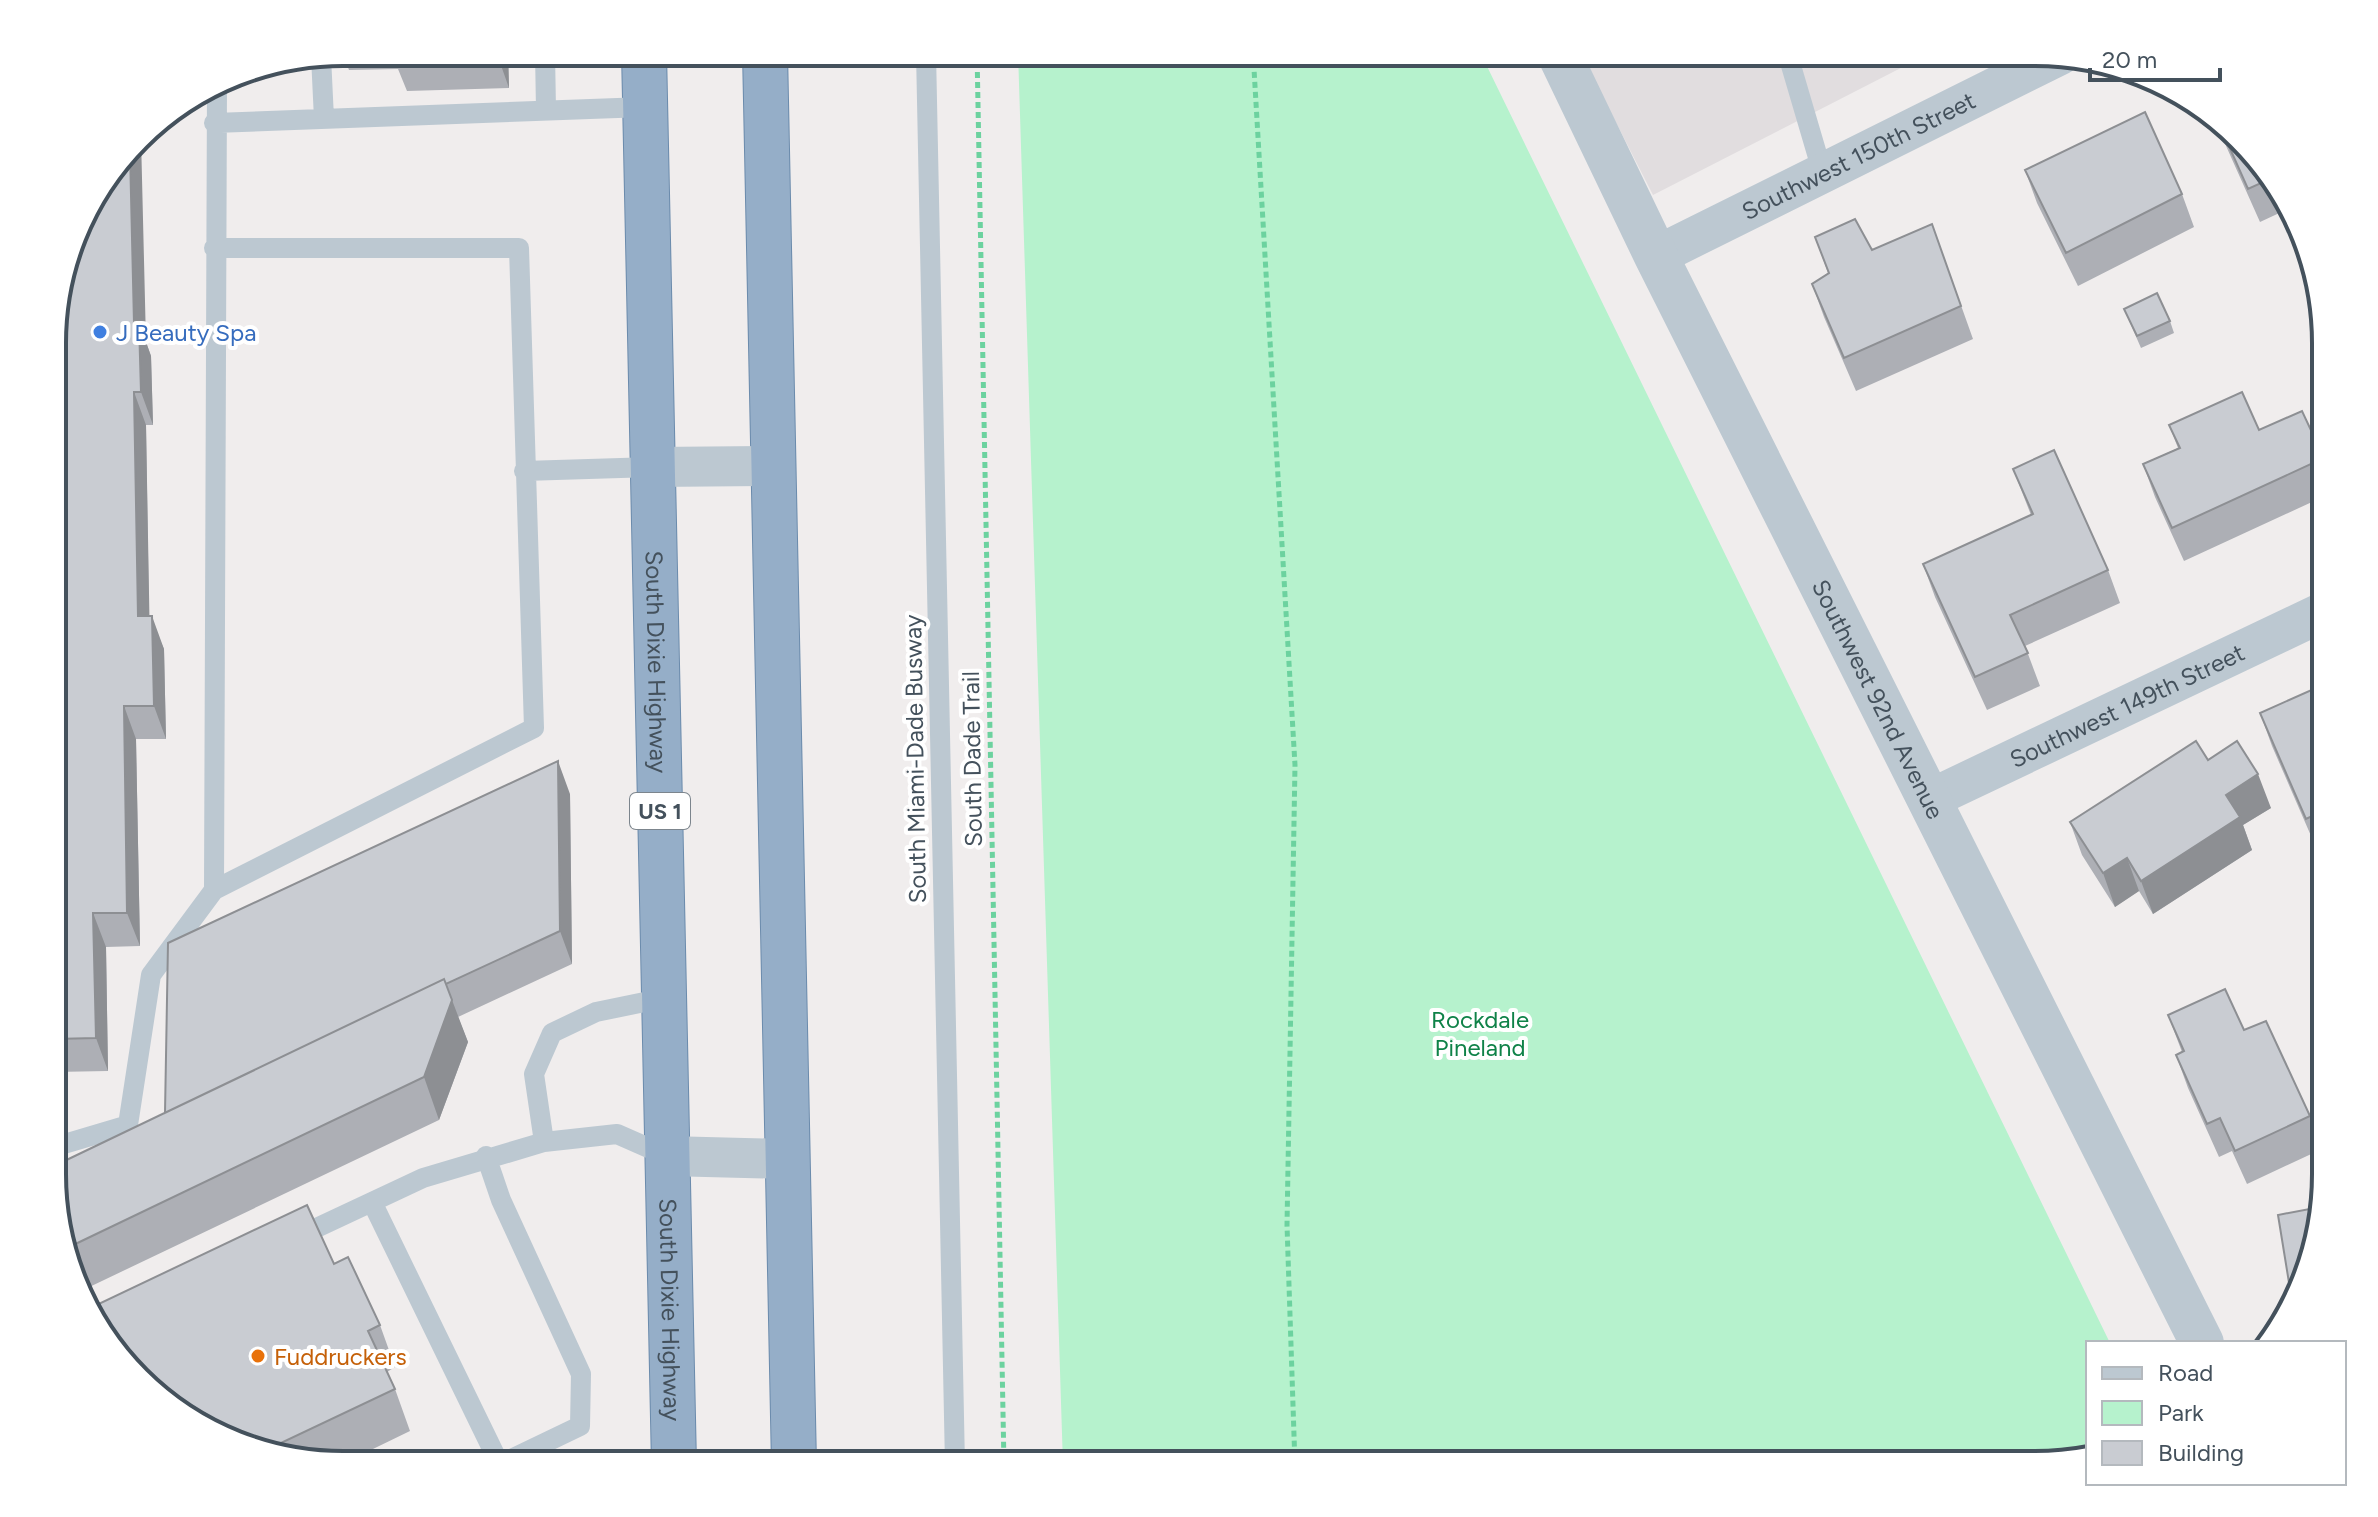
<svg xmlns="http://www.w3.org/2000/svg" width="2378" height="1517" viewBox="0 0 2378 1517" font-family="Figtree,sans-serif">
	<style>
		.education { fill: #e1dddf }
		.green { fill: #b6f2cd }
		.lines { fill: none; stroke-linecap: round; stroke-linejoin: round }
		.trunk-casing { stroke: #6b8bac; stroke-width: 46 }
		.path { stroke: #6cd29f; stroke-width: 5; stroke-dasharray: 6 4; stroke-linecap: butt }
		.service { stroke: #bcc8d1; stroke-width: 20 }
		.minor { stroke: #bcc8d1; stroke-width: 40 }
		.tertiary { stroke: #bcc8d1; stroke-width: 44 }
		.trunk { stroke: #95aec8; stroke-width: 44 }
		.wall { fill: #adafb5 }
		.shaded-wall { fill: #8d8f93 }
		.building { fill: #c9ccd2; stroke: #8d8f93; stroke-width: 2 }
		.shop-dot { fill: #3f7fe0; stroke: #fff; stroke-width: 3 }
		.food-dot { fill: #e8710a; stroke: #fff; stroke-width: 3 }
		.labels { text-anchor: middle; dominant-baseline: central; stroke-width: 8; stroke-linejoin: round; paint-order: stroke }
		.shield { fill: #fff; stroke: #7c858d; stroke-width: 2 }
		.shield-label { font-size: 22px; font-weight: bold; fill: #44515c }
		.street-label { font-size: 24px; fill: #44515c; stroke: #fff }
		.shop-label { font-size: 24px; fill: #366cbe; stroke: #fff; text-anchor: start }
		.park-label { font-size: 24px; fill: #0f8248; stroke: #fff }
		.food-label { font-size: 24px; fill: #c56008; stroke: #fff; text-anchor: start }
		.rim { fill: none; stroke: #44515c; stroke-width: 4 }
	</style>
	<rect width="100%" height="100%" fill="#f0eded"/>
	<path class="education" d="M1580,52H1932L1653,195Z"/>
	<path class="green" d="M1018,52H1480L2110,1343H2088V1454L2054,1464L1063,1465Z"/>
	<g class="lines">
		<g class="trunk-casing">
			<g id="trunk">
				<path id="s4" d="M644,52L674,1465"/>
				<path d="M765,52L794,1465"/>
			</g>
		</g>
		<path class="path" d="M977,52L1004,1465
			M1253,52L1295,765L1287,1225L1295,1465"/>
		<path class="service" d="M545,52L546,110
			M926,52L955,1465
			M1787,52L1822,171
			M321,56L324,119
			M214,123L645,107
			M214,248H519L534,728L214,890
			M524,471L653,467
			M544,1142L534,1074L552,1033L596,1012L664,998
			M54,1147L128,1125L151,975L214,890L217,83
			M486,1156L501,1200L581,1374L580,1426L499,1465
			M372,1202L500,1465
			M295,1238L423,1178L544,1142L617,1134L667,1156"/>
		<g class="minor">
			<path id="s1" d="M1656,256L2060,55"/>
			<path d="M653,467L775,466"/>
			<path id="s2" d="M1930,799L2325,611"/>
			<path d="M667,1156L788,1159"/>
		</g>
		<path class="tertiary" id="s3" d="M1558,52L1656,256L2202,1343"/>
		<use href="#trunk" class="trunk"/>
	</g>
	<path class="wall" d="M342,52H508L509,88L407,91L398,69L349,70Z
		M2214,119L2287,197L2290,208L2260,222Z
		M2025,170L2182,194L2194,227L2078,286L2037,203Z
		M1932,224L1973,339L1856,391L1824,317L1812,284L1828,273L1815,237L1872,250Z
		M54,305L146,342L151,356L153,425H146L149,616L164,649L166,739H136L140,946L106,947L108,1071L54,1072Z
		M2124,309L2170,321L2174,333L2141,348Z
		M2302,411L2325,462V496L2184,561L2155,497L2143,464L2178,448L2169,425L2259,430Z
		M2013,469L2108,570L2120,603L2025,646L2040,686L1987,710L1935,597L1923,564L2031,515Z
		M2325,684V849L2318,852L2272,746L2260,713Z
		M2208,760L2271,808L2243,825L2252,850L2153,914L2139,891L2115,907L2082,855L2070,822Z
		M570,794L572,964L458,1017L468,1042L439,1120L81,1291L54,1212Z
		M2168,1015L2244,1030L2310,1116L2322,1149L2247,1184L2232,1151L2219,1157L2188,1088L2176,1055L2182,1052Z
		M334,1264L380,1325L395,1367L387,1372L395,1389L410,1431L340,1465L250,1450Z"/>
	<path class="shaded-wall" d="M497,52H508L509,88L497,54Z
		M141,137L146,342L151,356L153,425L141,392L134,323L130,152Z
		M134,392L146,425L150,649L138,616Z
		M152,616L164,649L166,739L154,706Z
		M124,706L136,739L140,946L127,913Z
		M558,761L570,794L572,964L560,931Z
		M2258,774L2271,808L2243,825L2252,850L2153,914L2141,881L2226,795Z
		M2127,858L2139,891L2115,907L2103,873Z
		M93,913L106,947L108,1071L96,1038Z
		M452,1000L468,1042L439,1120L424,1077Z"/>
	<path class="building" d="M394,52H497V54L395,58Z
		M2145,112L2182,194L2066,253L2025,170Z
		M2220,126L2270,179L2248,189Z
		M130,152L134,323H139L141,392H134L138,616H152L154,706H124L127,913H93L96,1038L54,1039V305L82,214Z
		M1855,219L1872,250L1932,224L1961,306L1844,358L1812,284L1829,273L1815,237Z
		M2157,293L2170,321L2137,336L2124,309Z
		M2242,392L2259,430L2302,411L2324,458L2172,528L2143,464L2180,448L2169,425Z
		M2054,450L2108,570L2010,615L2028,653L1975,677L1923,564L2033,514L2013,469Z
		M2325,684V810L2306,819L2260,713Z
		M2196,741L2208,760L2237,741L2258,774L2226,795L2240,817L2141,881L2127,858L2103,873L2070,822Z
		M558,761L560,931L446,984L444,979L165,1113L168,943Z
		M444,979L452,1000L424,1077L67,1248L54,1212V1166Z
		M2225,989L2244,1030L2266,1021L2310,1116L2235,1151L2220,1118L2207,1124L2176,1055L2184,1051L2168,1015Z
		M307,1205L334,1264L348,1257L380,1325L368,1331L395,1389L262,1452L250,1450L182,1416L91,1320L88,1309Z
		M2320,1207L2291,1295L2278,1215Z"/>
	<circle class="shop-dot" cx="100" cy="332" r="8"/>
	<circle class="food-dot" cx="258" cy="1356" r="8"/>
	<g class="labels">
		<rect class="shield" x="630" y="793" width="60" height="36" rx="6"/>
		<g class="shield-label">
			<text x="660" y="811">US 1</text>
		</g>
		<g class="street-label">
			<text stroke="none"><textPath href="#s1" startOffset="226">Southwest 150th Street</textPath></text>
			<text stroke="none"><textPath href="#s4" startOffset="610">South Dixie Highway</textPath></text>
			<text stroke="none"><textPath href="#s3" startOffset="722">Southwest 92nd Avenue</textPath></text>
			<text stroke="none"><textPath href="#s2" startOffset="218">Southwest 149th Street</textPath></text>
			<text transform="translate(915 759) rotate(-91)">South Miami-Dade Busway</text>
			<text transform="translate(972 759) rotate(-91)">South Dade Trail</text>
			<text stroke="none"><textPath href="#s4" startOffset="1258">South Dixie Highway</textPath></text>
		</g>
		<g class="shop-label">
			<text x="116" y="332">J Beauty Spa</text>
		</g>
		<g class="park-label">
			<text x="1480" y="1019">Rockdale<tspan x="1480" dy="28">Pineland</tspan></text>
		</g>
		<g class="food-label">
			<text x="274" y="1356">Fuddruckers</text>
		</g>
	</g>
	<path d="M0 0H2378V1517H0ZM343 66H2035A277 277 0 0 1 2312 343V1174A277 277 0 0 1 2035 1451H343A277 277 0 0 1 66 1174V343A277 277 0 0 1 343 66Z" fill="#fff" fill-rule="evenodd"/>
	<path class="rim" d="M343 66H2035A277 277 0 0 1 2312 343V1174A277 277 0 0 1 2035 1451H343A277 277 0 0 1 66 1174V343A277 277 0 0 1 343 66Z"/>
	<rect x="2086" y="1341" width="260" height="144" fill="#ffffff" stroke="#b4b9be" stroke-width="2"/>
	<rect x="2102" y="1367" width="40" height="12" fill="#bcc8d1" stroke="#b4b9be" stroke-width="2"/>
	<text x="2158" y="1381" font-size="24" fill="#44515c">Road</text>
	<rect x="2102" y="1401" width="40" height="24" fill="#b6f2cd" stroke="#b4b9be" stroke-width="2"/>
	<text x="2158" y="1421" font-size="24" fill="#44515c">Park</text>
	<rect x="2102" y="1441" width="40" height="24" fill="#c9ccd2" stroke="#b4b9be" stroke-width="2"/>
	<text x="2158" y="1461" font-size="24" fill="#44515c">Building</text>
	<path d="M2090 68v12h130v-12" fill="none" stroke="#44515c" stroke-width="4"/>
	<text x="2102" y="68" font-size="24" fill="#44515c" stroke="#ffffff" stroke-width="6" paint-order="stroke">20 m</text>
</svg>
